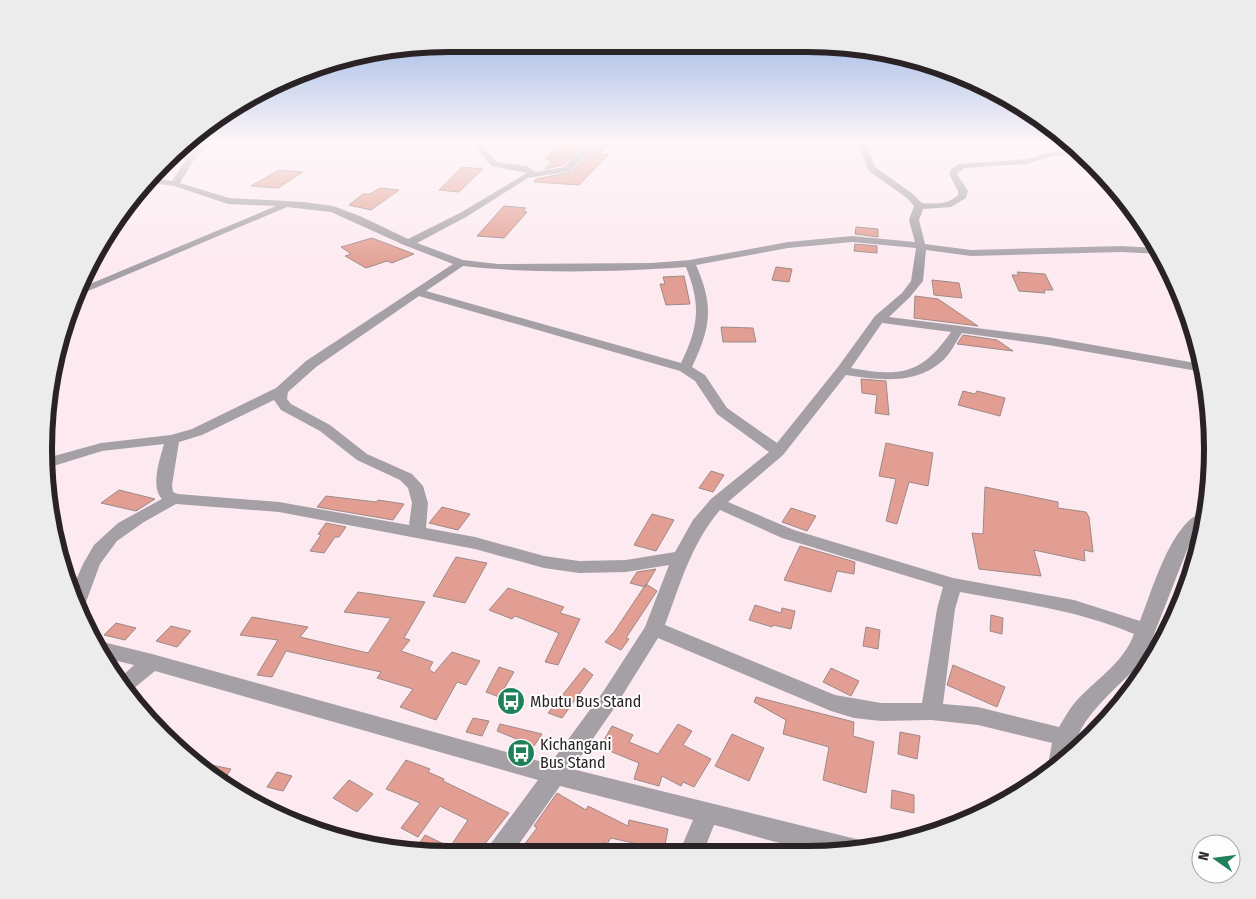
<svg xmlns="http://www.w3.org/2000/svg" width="1256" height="899" viewBox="0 0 1256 899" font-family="'Fira Sans Condensed',sans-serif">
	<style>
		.building { fill: #e29e92; stroke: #9c8a87 }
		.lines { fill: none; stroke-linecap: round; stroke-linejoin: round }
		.minor { fill: #a5a0a6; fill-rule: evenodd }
		.labels { text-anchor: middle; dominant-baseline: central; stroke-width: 4; stroke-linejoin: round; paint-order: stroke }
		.near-poi-label { font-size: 16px; fill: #2a2325; stroke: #fdfdfd; text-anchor: start }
		.rim { fill: none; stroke: #2a2325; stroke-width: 6 }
	</style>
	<rect width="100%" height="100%" fill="#fdeaf0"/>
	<path class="building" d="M561,143H584L564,165L545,169L552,161L545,159Z
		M597,143H609L599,154L608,155L579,185L534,182L536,179L572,172Z
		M462,167L483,169L459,192L439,190Z
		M279,170L303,172L278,188L251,186Z
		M380,188L399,190L371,210L349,205L363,194H370Z
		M504,206L526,208L523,211L527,212L504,238L477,236Z
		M856,227L878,229V237L855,234Z
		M372,238L414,254L392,263L387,261L366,268L345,256L351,254L341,247Z
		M855,244L877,246V253L854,251Z
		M776,267L792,269L789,282L772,280Z
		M1017,272L1045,274L1053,290H1044L1045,293L1019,291L1012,275H1019Z
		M684,276L690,304L666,305L660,284H665L663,277Z
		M932,280L959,283L962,298L934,295Z
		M915,296L938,299L978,326L914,318Z
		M721,327L753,328L756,342H723Z
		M963,335L997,340L1013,351L957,344Z
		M861,379L886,381L889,415L875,413L877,395L862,393Z
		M963,391L975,394L977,391L1005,398L1000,416L958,405Z
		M886,443L933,453L928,486L909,482L897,524L886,521L896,479L879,476Z
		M711,471L724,475L713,492L699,488Z
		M985,487L1058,502V508L1086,512L1089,517L1093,552L1084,550L1085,561L1034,550L1041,576L979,569L972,533L983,534Z
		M119,490L155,499L136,511L101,503Z
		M326,496L376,502L378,500L404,504L393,520L317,507Z
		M442,507L470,514L458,530L429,523Z
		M791,508L816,516L807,531L782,522Z
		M652,514L674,520L656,551L634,545Z
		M326,523L346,527L339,537H335L324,553L310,551L321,535L318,534Z
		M800,546L855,562L854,574L837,571L831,592L784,580Z
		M456,557L487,563L465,603L433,596Z
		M656,569L645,587L630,583L637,572Z
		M646,584L657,591L626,638L629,639L621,650L605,642L614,632Z
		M508,588L564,607L560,613L580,619L558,665L545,662L559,633L515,616L512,619L489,610Z
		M358,592L425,602L404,638L410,640L401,651L433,662L429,669L434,673L452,652L480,661L466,685L457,682L436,720L400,707L413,689L377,678L381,672L286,651L272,677L257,675L278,640L240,635L252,617L308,627L300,637L368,653L391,618L344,612Z
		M755,605L781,613L782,608L795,611L791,629L773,625L772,627L749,620Z
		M991,615L1003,618L1002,634L990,631Z
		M116,623L136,628L125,640L104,635Z
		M171,626L191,631L177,647L156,641Z
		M866,627L880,630L878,649L863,646Z
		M953,665L1005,687L997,707L947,685Z
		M499,667L514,672L499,697L486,692Z
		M584,668L593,675L562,718L548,713Z
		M831,668L859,681L851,696L823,682Z
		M756,697L854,722L853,736L874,742L866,793L823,780L829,747L783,734L786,720L754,702Z
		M473,718L489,721L482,736L466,732Z
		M500,724L542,734L534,746L497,731Z
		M678,724L692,731L683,745L711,759L694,787L683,782L681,786L662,776L659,786L634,779L639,763L600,747L612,726L633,735L629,742L658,754Z
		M900,732L920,736L917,759L898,754Z
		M732,734L764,748L749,781L715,766Z
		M406,760L430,769L428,772L444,779L443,781L509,813L477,854L413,853L425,835L450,847L468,820L440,806L418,837L401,828L420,803L386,789Z
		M191,761L231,769L222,783L203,772Z
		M277,772L292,776L283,791L267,787Z
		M349,780L373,794L357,812L333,798Z
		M892,790L914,795V813L891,808Z
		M557,793L586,810L588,806L628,826L629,820L668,829L664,850L611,838L607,844L603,842L596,853L517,854L537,828L534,826Z"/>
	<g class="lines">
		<path class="minor" d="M203,143H212L193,161L180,183L229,198L304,202L333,206L360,216L408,239L460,213L527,173L491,166L472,143H480L497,162L527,166L536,172L565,167L583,145L595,143L571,171L528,178L466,217L417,243L463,260L498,264L651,263L690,260L788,242L852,236L915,242L909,220L914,206L907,198L869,171L857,143H865L875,167L913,194L922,203C935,204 948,205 958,195V191L949,174L951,169L959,164L1027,159L1052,152L1073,151L1079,155L1052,156L1027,164L964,168L957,174L968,191L966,198L951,207L923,209L919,220L925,244L971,250L1121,246L1158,248L1161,254L1121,252L971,256L926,250L923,281L910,297L889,317L1048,337L1201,364L1203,372L1048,345L962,333C955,343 950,355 941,362C915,385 878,380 846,375L783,455L728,502L794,530L953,578L1074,600L1140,621C1152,592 1172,518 1205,512L1203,526L1198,530L1189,545L1149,647L1158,649L1150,662H1141C1115,692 1078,715 1072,756L1050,770L1048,765L1052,743L978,725L931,720L881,721L854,718L831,711L658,638L617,704L572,769L872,843L874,848C824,862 763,837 714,825L703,853H679L693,820L560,786L512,854H486L489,846L538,780L155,671L128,693L119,679L134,665L105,658L95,643L99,641L152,654L550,764L603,692L645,627L669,565L626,572L579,573L544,568L475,549L279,512L176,504L144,522L117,541L100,564L86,602L84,607L79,608L73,587L83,564L94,545L118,523L162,499C150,486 160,459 164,444L102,451L47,468V458L101,443L171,435L192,429L276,388L306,361L453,264L404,245L331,212L287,207L74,297L78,289L276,206L228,204L174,186L144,182L149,178L172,181L187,158ZM852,242L916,248L911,281L902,293L875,316L838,367L777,443L727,408L705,375L692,367C711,327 714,306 696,265L788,248ZM463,266C534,274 615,272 686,267C701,305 699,326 681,363L426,291ZM419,296L680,371L695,381L717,414L769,452L711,499L693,520L675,552L626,560L579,561L544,556L475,537L426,528L428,503L423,486L412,474L367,454L330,425L291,404L287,399L288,392L316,367ZM882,323L951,332C921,375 901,377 851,368ZM274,400L281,410L320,431L357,460L400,480L408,488L412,503L409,525L279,502L178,494L173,492L172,485L179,442L202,435ZM720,510L782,538L943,587L937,609L922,703H881L835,695L665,625C680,585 691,544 720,510ZM960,592C1019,603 1079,610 1134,634C1123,663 1099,677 1079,698C1071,706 1065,717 1059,727L978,707L943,704L955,609Z"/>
	</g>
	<linearGradient id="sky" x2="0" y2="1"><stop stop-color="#8dace2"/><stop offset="0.53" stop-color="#fef6f8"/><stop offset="1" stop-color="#fef6f8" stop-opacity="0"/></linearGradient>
	<rect width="1256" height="269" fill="url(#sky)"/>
	<defs>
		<g id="bus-disc" transform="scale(1.4375)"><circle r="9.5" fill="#1e815a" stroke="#fdfdfd"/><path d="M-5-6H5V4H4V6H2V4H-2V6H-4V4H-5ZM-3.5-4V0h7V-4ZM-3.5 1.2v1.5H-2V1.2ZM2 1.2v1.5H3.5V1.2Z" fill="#fff"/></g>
	</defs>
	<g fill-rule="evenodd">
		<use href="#bus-disc" x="511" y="701"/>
		<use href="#bus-disc" x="521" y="753"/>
	</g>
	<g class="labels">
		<g class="near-poi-label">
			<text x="530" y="701">Mbutu Bus Stand</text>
			<text x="540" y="744">Kichangani<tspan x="540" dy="18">Bus Stand</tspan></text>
		</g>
	</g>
	<path d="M0 0H1256V899H0ZM449 52H807A397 397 0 0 1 1204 449V449A397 397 0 0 1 807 846H449A397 397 0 0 1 52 449V449A397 397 0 0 1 449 52Z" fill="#ececec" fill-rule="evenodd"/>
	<path class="rim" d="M449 52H807A397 397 0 0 1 1204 449V449A397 397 0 0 1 807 846H449A397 397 0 0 1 52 449V449A397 397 0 0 1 449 52Z"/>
	<g transform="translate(1216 859) rotate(284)"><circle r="24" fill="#fdfdfd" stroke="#a9a6a7"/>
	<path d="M0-4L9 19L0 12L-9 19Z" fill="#1e815a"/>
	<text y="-8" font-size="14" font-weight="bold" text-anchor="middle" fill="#2a2325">N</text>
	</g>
</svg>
